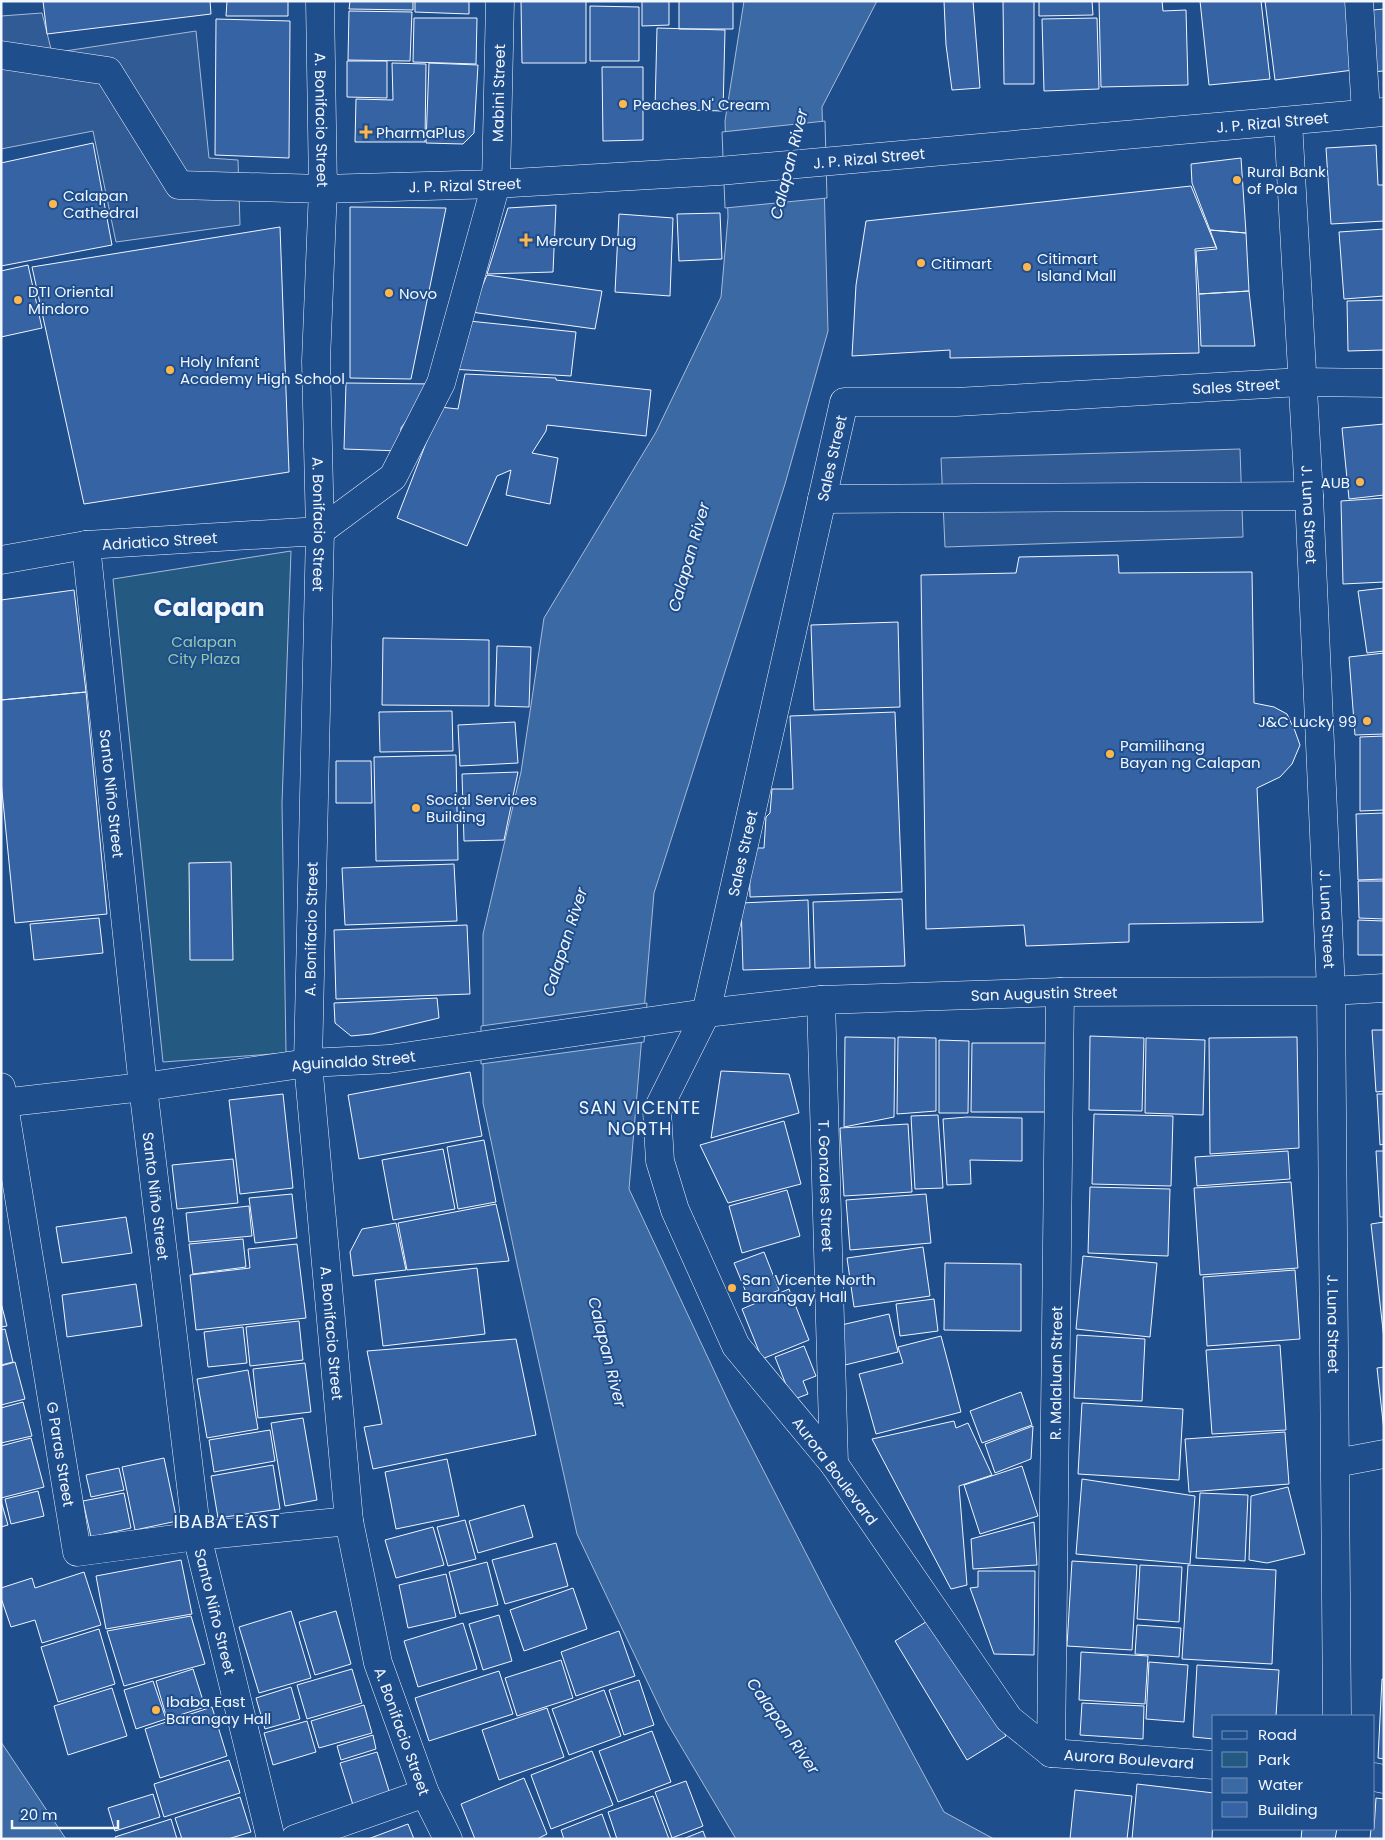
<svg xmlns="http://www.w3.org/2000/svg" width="1385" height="1840" viewBox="0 0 1385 1840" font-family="Poppins,sans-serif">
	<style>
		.green { fill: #245a82; stroke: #a8bbd7 }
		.parking { fill: #305b95; stroke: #a8bbd7 }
		.water { fill: #3b69a3; stroke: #a8bbd7 }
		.pier { fill: #1f4e8c; stroke: #a8bbd7 }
		.building { fill: #3563a3; stroke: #f2f6ff }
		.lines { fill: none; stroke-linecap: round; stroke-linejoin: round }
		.minor-casing { stroke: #f2f6ff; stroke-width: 29 }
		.highway-casing { stroke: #f2f6ff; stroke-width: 29 }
		.minor { stroke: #1f4e8c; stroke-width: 28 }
		.highway { stroke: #1f4e8c; stroke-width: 28 }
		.poi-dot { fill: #ffb74d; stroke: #1f4e8c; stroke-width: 2 }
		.labels { text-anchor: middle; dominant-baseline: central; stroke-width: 4; stroke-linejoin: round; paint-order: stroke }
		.street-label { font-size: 15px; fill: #f2f6ff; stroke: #1f4e8c }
		.poi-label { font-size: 15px; fill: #f2f6ff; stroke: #1f4e8c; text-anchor: start }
		.park-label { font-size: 15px; fill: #97c8a6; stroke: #1f4e8c }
		.water-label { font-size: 16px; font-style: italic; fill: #f2f6ff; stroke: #1f4e8c }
		.quarter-label { font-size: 18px; letter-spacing: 1px; fill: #f2f6ff; stroke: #1f4e8c }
		.town-label { font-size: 25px; font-weight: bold; fill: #f2f6ff; stroke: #1f4e8c }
	</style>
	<rect width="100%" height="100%" fill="#1f4e8c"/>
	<path class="green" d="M291,551L282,803L286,1053L163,1062L113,579Z"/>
	<path class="parking" d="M42,13L52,53L196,31L209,158L238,160L240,225L116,242L93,131L1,149V16Z
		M1240,449L1243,537L945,547L941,458Z"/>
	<path class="water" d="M744,1H877L822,107L828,331L785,484L654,893L629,1189L731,1407L831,1602L944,1812L994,1839H736L666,1721L577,1534L517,1264L483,1103V934L521,772L544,618L656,432L721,297L728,217L725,121Z
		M1,1742L66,1839H1Z"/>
	<path class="pier" d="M825,121L827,198L725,208L722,132Z
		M647,1003L644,1042L481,1064V1026Z"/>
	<path class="building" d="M43,1H210L211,14L47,34Z
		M227,1H288V16H226Z
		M350,1H413V10L349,9Z
		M415,1H469V14L415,12Z
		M521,1H586V63H522Z
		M642,1H669V25L642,26Z
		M679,1H733V29H679Z
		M944,1H973L980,88L952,90L946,45Z
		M1003,1H1034V84H1004Z
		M1039,1H1092L1093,15L1039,16Z
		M1099,1H1162L1163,11L1186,10L1188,85L1101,87Z
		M1200,1H1261L1270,79L1209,85Z
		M1265,1H1352L1361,69L1275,80Z
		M590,6L639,7V61H590Z
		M1384,9V71L1368,72L1362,11Z
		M349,11L412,12L410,61L348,60Z
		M414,18H477L476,64L413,62Z
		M1097,18L1099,89L1044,91L1042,19Z
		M216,19L290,21L289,158L215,155Z
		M657,28L725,30L723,111L655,109Z
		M347,61H387V98L347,97Z
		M392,63L426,64L425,142H355L356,99L393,100Z
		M429,63L478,65L474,133L463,144L426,143Z
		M602,67H643V140L603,141Z
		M93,143L112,245L1,266V163Z
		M1376,145L1378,185H1384V221L1331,224L1326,148Z
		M1241,158L1246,233L1210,230L1192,183L1191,164Z
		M1191,186L1216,247L1195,249L1199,353L950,358V350L852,356L856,285L866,221Z
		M556,205L553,272L487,274L508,208Z
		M350,207L446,208L411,379L350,378Z
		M720,213L722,259L679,261L677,214Z
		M619,214L673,218L670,296L615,292Z
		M280,227L289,472L84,504L32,267Z
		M1384,229V296L1344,299L1339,232Z
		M1210,230L1246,233L1249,291L1199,294L1196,251L1217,249Z
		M28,265L42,328L1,337V271Z
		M487,275L602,291L595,329L471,312Z
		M1249,291L1255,346H1201L1199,294Z
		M1384,300V350L1348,351L1347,301Z
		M469,321L576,332L571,376L450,369Z
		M465,374L556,378V380L651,390L646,436L547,425L546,431L532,453L558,458L550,504L506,495L511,470L497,476L467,546L397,518L440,407L458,409Z
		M346,383L434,384L401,428L400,451L344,449Z
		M1384,424V495L1349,499L1342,428Z
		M1384,498V582L1343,584L1341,501Z
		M1118,555L1119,573L1252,572L1254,703L1274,707L1287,714L1295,731L1300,745L1292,764L1280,777L1257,788L1263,922L1129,924V942L1026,946L1024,925L926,929L921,575L1016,573L1019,557Z
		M1384,588V651L1367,653L1358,591Z
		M74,590L86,692L1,700V600Z
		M898,622L900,707L814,710L811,625Z
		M383,638L489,640V706L382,705Z
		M497,646L531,647L529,707L495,706Z
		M1384,653V734L1355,735L1349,657Z
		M86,692L107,914L15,923L1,781V700Z
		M452,711L453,751L380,752L379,712Z
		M895,712L902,892L750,897L749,848H764L766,817L770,813L772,789H793L790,716Z
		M515,722L518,763L460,766L458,725Z
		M1384,736V810L1360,811V737Z
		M456,755L458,860L376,861L374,757Z
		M336,761H371L372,803H336Z
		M518,772L504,840L464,841L462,774Z
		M1384,813V879L1358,880L1356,814Z
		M231,862L233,960H190L189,863Z
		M454,864L457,921L345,925L342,868Z
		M1358,881H1384V919L1359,918Z
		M902,899L905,966L815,968L813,902Z
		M808,900L810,968L743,970L741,903Z
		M99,918L103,953L34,960L30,924Z
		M1358,920L1384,921V955H1358Z
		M467,925L470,994L336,999L334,930Z
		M437,998L439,1018L372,1034L351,1036L335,1023L334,1003Z
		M1372,1030H1384V1091L1376,1092Z
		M1090,1036L1144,1038L1142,1111L1089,1110Z
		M845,1037L895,1038L894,1117L844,1127Z
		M898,1037L936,1038V1111L897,1114Z
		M1297,1037L1299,1148L1210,1154L1209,1038Z
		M1146,1038L1205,1040L1203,1115L1145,1113Z
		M939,1040L969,1041L968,1113H939Z
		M972,1043H1047V1112H971Z
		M721,1071L789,1074L799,1113L711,1138Z
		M470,1072L482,1136L359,1159L348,1095Z
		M283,1094L293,1188L240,1194L229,1100Z
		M1377,1094H1384V1144L1380,1145Z
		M1094,1114L1173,1116L1171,1186L1092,1184Z
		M938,1115L943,1188L915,1189L911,1116Z
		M967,1117L1022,1118V1161L970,1160L971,1184L947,1185L943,1119Z
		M784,1121L801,1184L728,1203L700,1145Z
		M908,1124L912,1192L844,1196L840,1128Z
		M484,1140L496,1202L458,1209L447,1147Z
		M443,1149L455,1209L393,1220L382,1160Z
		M1288,1151L1290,1179L1197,1186L1195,1157Z
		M1376,1151H1384V1217H1380Z
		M233,1159L238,1203L177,1209L172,1165Z
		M1291,1182L1298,1268L1200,1275L1194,1188Z
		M1090,1187L1170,1189L1168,1256L1088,1253Z
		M787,1190L800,1236L742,1253L729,1206Z
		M292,1194L297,1238L255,1243L249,1198Z
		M926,1194L931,1243L850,1250L846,1200Z
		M496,1204L509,1261L407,1270L398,1223Z
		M249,1206L252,1236L189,1242L186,1213Z
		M126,1217L132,1253L62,1263L56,1227Z
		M1384,1222V1339L1371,1224Z
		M396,1223L406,1270L353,1276L350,1252L362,1229Z
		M243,1239L246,1267L193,1274L189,1244Z
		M297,1244L306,1318L196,1330L190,1275L250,1268L248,1249Z
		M923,1247L930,1296L854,1307L847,1258Z
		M764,1252L779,1290L750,1302L734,1263Z
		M1083,1256L1157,1263L1150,1337L1076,1329Z
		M945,1263L1021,1264V1331L944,1330Z
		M477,1268L485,1334L383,1346L375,1280Z
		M1295,1270L1300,1339L1207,1346L1203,1277Z
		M136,1284L142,1326L67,1337L62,1295Z
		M789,1289L809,1340L762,1359L742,1309Z
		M934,1299L938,1331L900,1336L896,1304Z
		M1,1303L7,1326L1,1327Z
		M889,1314L898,1352L845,1365L837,1326Z
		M299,1321L303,1360L250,1366L246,1327Z
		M243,1327L247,1363L208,1367L204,1332Z
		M5,1329L13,1362L1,1365V1330Z
		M1077,1335L1145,1339L1142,1401L1074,1398Z
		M941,1336L961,1412L876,1434L859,1374L903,1363L898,1347Z
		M516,1339L536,1435L373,1469L364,1427L382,1424L367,1351Z
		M1280,1345L1286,1430L1212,1434L1206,1350Z
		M804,1346L816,1376L803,1381L808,1394L792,1400L775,1357Z
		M15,1362L25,1399L1,1405V1366Z
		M305,1363L311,1412L258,1418L253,1369Z
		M1384,1367V1431L1377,1368Z
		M248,1370L258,1429L207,1438L197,1379Z
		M1021,1392L1032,1425L982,1443L970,1411Z
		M23,1402L32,1436L1,1443V1408Z
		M1082,1403L1183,1409L1179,1480L1078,1474Z
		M303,1418L317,1500L285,1506L271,1423Z
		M954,1421L956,1428L968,1423L992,1475L959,1486L967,1585L951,1589L872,1439Z
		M1033,1426L1031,1459L995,1473L985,1444Z
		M270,1430L275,1461L214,1472L209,1440Z
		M1285,1432L1289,1484L1189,1492L1185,1439Z
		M31,1438L44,1487L1,1498V1446Z
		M164,1458L177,1521L135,1530L122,1467Z
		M447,1459L459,1516L396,1529L385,1472Z
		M273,1465L280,1509L218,1518L211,1476Z
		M1022,1466L1038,1516L980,1534L964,1485Z
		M119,1468L124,1490L91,1497L86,1475Z
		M1082,1479L1195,1496L1190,1564L1076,1554Z
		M1288,1487L1305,1554L1267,1563L1249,1560L1251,1496Z
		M38,1491L44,1516L11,1524L5,1499Z
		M124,1493L131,1528L91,1537L83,1501Z
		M1200,1493L1248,1495L1245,1561L1196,1558Z
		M1,1501L8,1525L1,1527Z
		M524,1505L533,1537L478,1553L469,1521Z
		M465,1520L476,1559L448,1566L437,1527Z
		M1034,1522L1037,1565L973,1569L971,1539Z
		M433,1527L444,1565L396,1578L385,1540Z
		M556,1543L568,1586L505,1604L492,1560Z
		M181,1560L192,1614L106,1629L96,1576Z
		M1072,1561L1137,1565L1132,1650L1067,1646Z
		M487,1562L498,1605L460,1614L449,1572Z
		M1140,1565L1182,1567L1179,1622L1137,1619Z
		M1188,1565L1276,1570L1272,1664L1182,1659Z
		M978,1571H1035L1034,1655L994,1654L970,1588L978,1587Z
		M84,1572L101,1625L42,1643L35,1620L11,1627L1,1598V1588L32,1578L35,1588Z
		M446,1574L456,1617L408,1628L399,1585Z
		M573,1588L587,1629L524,1651L510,1610Z
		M291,1611L311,1678L259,1693L239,1627Z
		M336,1611L351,1664L315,1675L299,1622Z
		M499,1615L512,1661L483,1670L469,1624Z
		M191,1616L205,1664L124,1686L107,1631Z
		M934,1617L1006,1736L967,1760L895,1641Z
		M463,1623L477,1669L418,1687L404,1641Z
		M1137,1625L1181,1628L1179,1657L1135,1654Z
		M99,1629L115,1684L58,1702L41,1647Z
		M619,1631L635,1676L576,1696L561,1652Z
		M1081,1652L1148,1656L1145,1704L1079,1700Z
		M561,1660L573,1698L517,1716L505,1678Z
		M1149,1662L1188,1665L1184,1722L1146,1719Z
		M1197,1665L1279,1670L1276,1716H1214V1739L1193,1737Z
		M193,1669L205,1707L167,1719L156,1681Z
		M352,1669L362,1703L307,1719L297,1685Z
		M499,1671L513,1714L429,1741L415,1698Z
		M1382,1679H1384V1759L1378,1758Z
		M639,1680L654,1725L624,1735L609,1690Z
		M153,1681L166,1719L136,1729L124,1690Z
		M291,1687L300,1719L265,1729L256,1698Z
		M112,1688L127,1736L68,1755L54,1706Z
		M604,1690L621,1736L569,1755L552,1709Z
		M1082,1703L1144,1706L1143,1739L1080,1735Z
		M364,1705L372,1733L319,1748L311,1721Z
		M212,1707L227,1756L160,1778L145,1729Z
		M547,1708L564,1757L499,1780L482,1730Z
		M307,1721L316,1752L273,1765L264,1733Z
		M652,1731L671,1782L618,1802L599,1751Z
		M373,1735L376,1749L341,1760L337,1746Z
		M592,1751L613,1805L551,1829L531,1775Z
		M377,1752L390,1794L353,1805L340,1763Z
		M229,1760L240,1793L164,1817L154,1784Z
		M524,1778L547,1834L537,1839H475L461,1804Z
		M686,1781L703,1826L672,1838L655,1792Z
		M1137,1784L1214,1793L1212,1839H1132Z
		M1075,1790L1132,1796L1127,1839H1070Z
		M153,1794L160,1817L115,1831L108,1808Z
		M653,1796L669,1839H617L608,1812Z
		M240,1797L251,1832L228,1839H182L175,1818Z
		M1376,1798L1384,1799V1839H1370L1371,1829H1374Z
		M602,1814L611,1839H564L561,1830Z
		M171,1819L177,1839H116L115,1837Z
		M408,1824L414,1839H368Z
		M1302,1829H1337L1335,1839H1301Z
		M703,1831L706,1839H683Z"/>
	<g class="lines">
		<g class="minor-casing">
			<g id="minor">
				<path d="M1359,1L1366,113"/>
				<path id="s1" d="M1,55L108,71L179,185L323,189L316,361L320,531L308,1063L349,1521L378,1663L425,1793L448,1839"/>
				<path id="s2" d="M1288,121L1309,496L1331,991L1337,1716"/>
				<path d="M822,499L1309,496"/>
				<path d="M320,531L393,477L441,383L496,184"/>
				<path id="s3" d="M86,545L143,1087L197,1536L271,1839"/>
				<path id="s4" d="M1,560L86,545L320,531"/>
				<path id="s5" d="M821,1000L834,1464"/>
				<path id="s6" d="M1,1087L77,1552L197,1536L349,1521"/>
				<path id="s7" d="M1,1103L143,1087L308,1063L389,1059L706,1013L821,1000L1060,992L1331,991L1384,988"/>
				<path d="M1336,1463L1384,1454"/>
				<path id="s8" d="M1051,1753L1060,992"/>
				<path id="s9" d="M1214,1765L1051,1753L1009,1719L834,1464L736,1346L675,1210L660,1161L657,1111L706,1013L844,402H956L1302,382L1384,383"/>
				<path d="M1374,1777L1384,1779"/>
				<path d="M295,1839L425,1793"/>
			</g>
		</g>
		<g class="highway-casing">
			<g id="highway">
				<path id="s10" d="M320,1L323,189L496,184L719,171L1384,112"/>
				<path id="s11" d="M496,184L500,1"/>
			</g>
		</g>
		<use href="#minor" class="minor"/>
		<use href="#highway" class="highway"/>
	</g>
	<g class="poi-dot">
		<circle cx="623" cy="104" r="5"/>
		<path d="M363.5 124.5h5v5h5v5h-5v5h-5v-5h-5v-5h5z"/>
		<circle cx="1237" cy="180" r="5"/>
		<circle cx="53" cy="204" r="5"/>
		<path d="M523.5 232.5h5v5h5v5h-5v5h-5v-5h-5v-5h5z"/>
		<circle cx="921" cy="263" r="5"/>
		<circle cx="1027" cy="267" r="5"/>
		<circle cx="389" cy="293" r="5"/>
		<circle cx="18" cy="300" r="5"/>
		<circle cx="170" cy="370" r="5"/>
		<circle cx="1360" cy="482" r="5"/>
		<circle cx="1367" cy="721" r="5"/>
		<circle cx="1110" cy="754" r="5"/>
		<circle cx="416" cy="808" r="5"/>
		<circle cx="732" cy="1288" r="5"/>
		<circle cx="156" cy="1710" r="5"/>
	</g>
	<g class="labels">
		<g class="street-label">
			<text stroke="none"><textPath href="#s11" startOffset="91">Mabini Street</textPath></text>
			<text stroke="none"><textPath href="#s10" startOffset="119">A. Bonifacio Street</textPath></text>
			<text stroke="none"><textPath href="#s10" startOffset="1140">J. P. Rizal Street</textPath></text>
			<text stroke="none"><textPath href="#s10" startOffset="735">J. P. Rizal Street</textPath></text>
			<text stroke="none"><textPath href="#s10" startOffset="330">J. P. Rizal Street</textPath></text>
			<text stroke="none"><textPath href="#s9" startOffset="2059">Sales Street</textPath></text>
			<text stroke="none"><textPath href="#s9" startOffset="1609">Sales Street</textPath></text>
			<text stroke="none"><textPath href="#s2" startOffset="394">J. Luna Street</textPath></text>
			<text stroke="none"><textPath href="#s1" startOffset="722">A. Bonifacio Street</textPath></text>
			<text stroke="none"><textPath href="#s4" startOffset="160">Adriatico Street</textPath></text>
			<text stroke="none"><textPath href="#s3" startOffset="250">Santo Niño Street</textPath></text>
			<text stroke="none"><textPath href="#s9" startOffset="1204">Sales Street</textPath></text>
			<text stroke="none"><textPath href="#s2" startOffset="799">J. Luna Street</textPath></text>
			<text transform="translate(311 929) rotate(-89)">A. Bonifacio Street</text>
			<text stroke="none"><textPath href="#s7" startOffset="1050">San Augustin Street</textPath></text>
			<text stroke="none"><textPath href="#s7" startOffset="355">Aguinaldo Street</textPath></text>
			<text stroke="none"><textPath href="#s5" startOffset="186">T. Gonzales Street</textPath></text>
			<text stroke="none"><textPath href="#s3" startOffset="655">Santo Niño Street</textPath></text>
			<text stroke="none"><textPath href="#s2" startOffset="1204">J. Luna Street</textPath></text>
			<text stroke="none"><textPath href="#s1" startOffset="1532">A. Bonifacio Street</textPath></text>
			<text stroke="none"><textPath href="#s8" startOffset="380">R. Malaluan Street</textPath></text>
			<text stroke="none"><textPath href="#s6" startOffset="372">G Paras Street</textPath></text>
			<text transform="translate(835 1471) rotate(53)">Aurora Boulevard</text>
			<text stroke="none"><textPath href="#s3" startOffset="1075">Santo Niño Street</textPath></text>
			<text stroke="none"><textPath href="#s1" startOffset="1938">A. Bonifacio Street</textPath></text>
			<text transform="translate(1129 1759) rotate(4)">Aurora Boulevard</text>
		</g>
		<g class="poi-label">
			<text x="633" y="104">Peaches N' Cream</text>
			<text x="376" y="132">PharmaPlus</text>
			<text x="1247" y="171">Rural Bank<tspan x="1247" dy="17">of Pola</tspan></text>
			<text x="63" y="195">Calapan<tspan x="63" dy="17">Cathedral</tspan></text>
			<text x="536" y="240">Mercury Drug</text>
			<text x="1037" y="258">Citimart<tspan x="1037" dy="17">Island Mall</tspan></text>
			<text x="931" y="263">Citimart</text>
			<text x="28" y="291">DTI Oriental<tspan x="28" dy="17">Mindoro</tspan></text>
			<text x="399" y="293">Novo</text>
			<text x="180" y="361">Holy Infant<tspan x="180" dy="17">Academy High School</tspan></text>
			<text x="1350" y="482" text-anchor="end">AUB</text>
			<text x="1357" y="721" text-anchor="end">J&amp;C Lucky 99</text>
			<text x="1120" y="745">Pamilihang<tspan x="1120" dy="17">Bayan ng Calapan</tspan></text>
			<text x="426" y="799">Social Services<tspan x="426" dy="17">Building</tspan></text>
			<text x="742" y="1279">San Vicente North<tspan x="742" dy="17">Barangay Hall</tspan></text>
			<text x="166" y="1701">Ibaba East<tspan x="166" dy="17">Barangay Hall</tspan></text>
		</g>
		<g class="park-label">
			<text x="204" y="641">Calapan<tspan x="204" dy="17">City Plaza</tspan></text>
		</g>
		<g class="water-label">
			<text transform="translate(789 164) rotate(-76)">Calapan River</text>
			<text transform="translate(689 557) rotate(-74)">Calapan River</text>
			<text transform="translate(565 942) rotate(-72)">Calapan River</text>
			<text transform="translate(607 1352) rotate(76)">Calapan River</text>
			<text transform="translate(783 1726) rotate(55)">Calapan River</text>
		</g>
		<g class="quarter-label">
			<text x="640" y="1107">SAN VICENTE<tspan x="640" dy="21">NORTH</tspan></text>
			<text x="227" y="1521">IBABA EAST</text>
		</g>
		<g class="town-label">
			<text x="209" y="607">Calapan</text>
		</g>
	</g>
	<rect width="1385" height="1840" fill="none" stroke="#f2f6ff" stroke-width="5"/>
	<rect x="1212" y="1715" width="162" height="115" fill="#1f4e8c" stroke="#7391ba"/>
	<rect x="1222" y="1731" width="25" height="8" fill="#1f4e8c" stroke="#7391ba"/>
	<text x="1258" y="1740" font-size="15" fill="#f2f6ff">Road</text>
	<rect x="1222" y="1752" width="25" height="15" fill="#245a82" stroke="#7391ba"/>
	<text x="1258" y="1765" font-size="15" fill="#f2f6ff">Park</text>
	<rect x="1222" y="1778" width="25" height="15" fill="#3b69a3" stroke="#7391ba"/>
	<text x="1258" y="1790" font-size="15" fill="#f2f6ff">Water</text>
	<rect x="1222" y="1802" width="25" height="15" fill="#3563a3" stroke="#7391ba"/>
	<text x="1258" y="1815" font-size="15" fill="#f2f6ff">Building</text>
	<path d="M12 1820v8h106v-8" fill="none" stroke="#f2f6ff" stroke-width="2.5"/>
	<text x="20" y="1820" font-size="15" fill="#f2f6ff" stroke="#1f4e8c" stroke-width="4" paint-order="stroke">20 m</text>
</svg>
